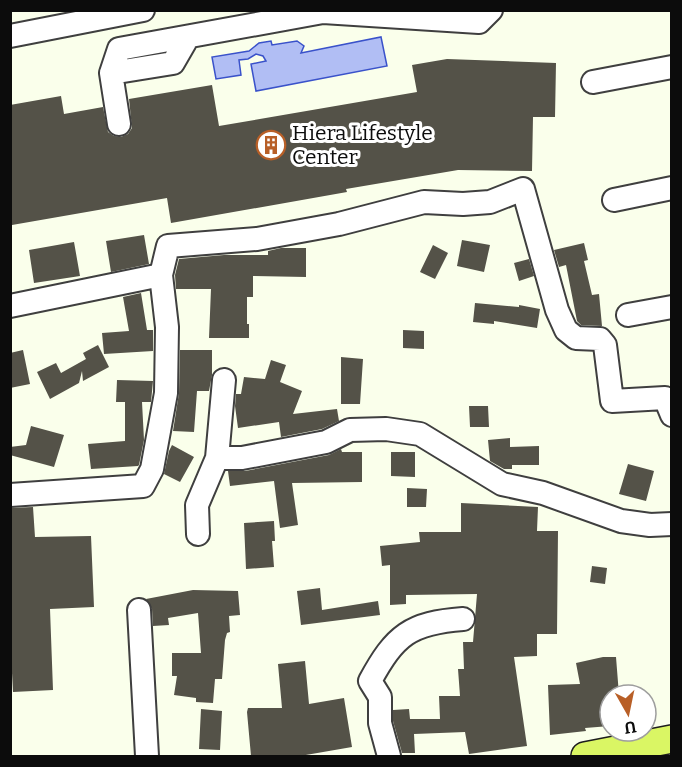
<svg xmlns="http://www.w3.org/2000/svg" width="682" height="767" viewBox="0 0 682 767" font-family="Bitter,serif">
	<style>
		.water { fill: #b1bef4; stroke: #3a52ca; stroke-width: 1.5 }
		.building { fill: #545248 }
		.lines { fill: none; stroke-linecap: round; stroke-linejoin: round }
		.minor-casing { stroke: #3f3f3f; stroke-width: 26 }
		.major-casing { stroke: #1d1d1d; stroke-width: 30 }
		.minor { stroke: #fff; stroke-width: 22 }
		.major { stroke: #daf664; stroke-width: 27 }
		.labels { text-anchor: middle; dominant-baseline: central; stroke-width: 6; stroke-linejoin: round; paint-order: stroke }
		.poi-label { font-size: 21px; fill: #0c0c0c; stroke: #fff; text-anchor: start }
	</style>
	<rect width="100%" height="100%" fill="#faffeb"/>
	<path class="water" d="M381,37L387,66L256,91L251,64L266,61L263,56L256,54L248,59L239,60L241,75L216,79L212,57L249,51L259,43L271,41L272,45L297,41L304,46L301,53Z"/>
	<path class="building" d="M447,59L556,63L555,117H533L532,171L458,170L346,189L347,192L171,223L167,198L12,225L10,105L61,96L64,114L103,107L108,132L114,136L121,137L128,134L132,128L129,99L212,85L219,126L417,92L412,65Z
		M144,235L149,264L111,272L106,241Z
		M462,240L490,245L484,272L457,266Z
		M74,242L80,276L34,283L29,250Z
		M584,243L588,260L584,261L592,295L599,294L602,326L581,325L577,321L566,265L559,267L554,250Z
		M433,245L448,253L435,279L420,272Z
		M281,248H306V277L253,276V297H247V324H249V338H209L211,289H176L175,275L179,259L224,255H268V251Z
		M529,259L534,276L519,281L514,263Z
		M141,293L147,330H153V351L104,354L102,333L129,331L123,297Z
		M475,303L519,307V305L540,309L537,328L494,321V324L473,322Z
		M403,330L424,331V349L403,348Z
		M98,345L109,367L83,381L82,371L79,383L50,399L37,372L56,363L61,373L86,359L83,353Z
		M23,350L30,384L10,388V353Z
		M180,350H212V375L209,391H197L194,432L173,431L179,393Z
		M341,357L363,359L360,404H341Z
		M271,360L286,365L280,382L302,391L293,414L337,409L339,421L322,429L281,437L279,422L238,428L235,406L236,394H241L244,377L265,379Z
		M117,380L153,381L151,402H142L144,440L139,465L138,466L91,469L88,444L125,441V402H116Z
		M469,406H488L489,427H470Z
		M31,426L64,435L54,467L10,455V447L26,445Z
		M510,438V447L539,446V465H512V469H504L490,461L488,440Z
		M172,445L194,457L180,482L164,474L169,451Z
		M341,449L342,452H362V482L292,483L298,525L280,528L274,481L230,486L228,471H245L329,455Z
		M391,452H415V477L391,476Z
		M628,464L654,471L646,501L619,494Z
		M407,488L427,489L426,507H407Z
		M461,503L538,507L537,531H558L557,634H537V656L514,657L527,746L469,754L465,732L414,734L415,753H402L393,721V710L409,709L410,719H440L439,696H460L458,669H464L463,642H473L477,594L406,595V604L390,605V565L382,566L380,546L420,542L419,532H461Z
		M33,507L35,537L91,536L94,607L50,609L53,690L13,692L10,635V508Z
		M274,521L275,541H272L274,567L246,569L244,523Z
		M592,566L607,568L605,584L590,582Z
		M320,588L322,610L378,601L380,615L301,625L297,591Z
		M193,590L238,591L240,615L229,616L230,632L227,633L225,640L222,679H215L213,703L196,702V698L174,695L177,676H172V653H201L198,613L168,618L169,625L153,626L152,609L146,599Z
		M603,657H616L619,695H610V726L585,728L586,731L550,735L548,685L580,684L576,663Z
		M305,661L309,704L344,698L352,747L300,756H251L247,712L248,708H282L278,664Z
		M201,709L222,711L220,750L199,749Z"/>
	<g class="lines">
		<g class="minor-casing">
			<path id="minor" d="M10,36L143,10
				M111,73L173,63L188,37
				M593,82L672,67
				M119,124L111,73L119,49L323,12L479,22L491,10
				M614,200L672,188
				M10,306L161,275
				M628,315L672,307
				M217,458H242L326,442L350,430L386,429L420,434L502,484L543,493L621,521L650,525L672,524
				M10,495L143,486L152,469L166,393L167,327L161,275L168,246L257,239L339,224L424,202L463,204L490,202L523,189L557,310L566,330L576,338L600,339L605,345L612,401L665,398L672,415
				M198,534L197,505L217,458L224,380
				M139,610L147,756
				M389,756L380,723V697L370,681C395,635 410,623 463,619"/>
		</g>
		<g class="major-casing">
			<path id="major" d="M585,756L672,739"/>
		</g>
		<use href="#minor" class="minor"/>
		<use href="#major" class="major"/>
	</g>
	<defs>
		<g id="building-ring" transform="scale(1.5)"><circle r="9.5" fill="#fff" stroke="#b85f27" stroke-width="1.5"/><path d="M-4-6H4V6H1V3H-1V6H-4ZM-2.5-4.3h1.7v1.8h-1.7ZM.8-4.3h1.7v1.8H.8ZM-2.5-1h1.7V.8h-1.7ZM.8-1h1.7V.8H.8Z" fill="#b85f27"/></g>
	</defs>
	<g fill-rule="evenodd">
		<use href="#building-ring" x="271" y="145"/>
	</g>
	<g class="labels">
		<g class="poi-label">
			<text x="292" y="133">Hiera Lifestyle<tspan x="292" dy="24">Center</tspan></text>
		</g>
	</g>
	<rect width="682" height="767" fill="none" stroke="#0c0c0c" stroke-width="24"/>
	<g transform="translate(628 713) rotate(171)"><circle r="28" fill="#ffffff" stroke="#9e9e9e" stroke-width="1.5"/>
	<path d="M0-4.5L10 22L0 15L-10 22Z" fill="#b85f27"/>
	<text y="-9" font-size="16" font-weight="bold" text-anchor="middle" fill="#0c0c0c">U</text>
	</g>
</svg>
